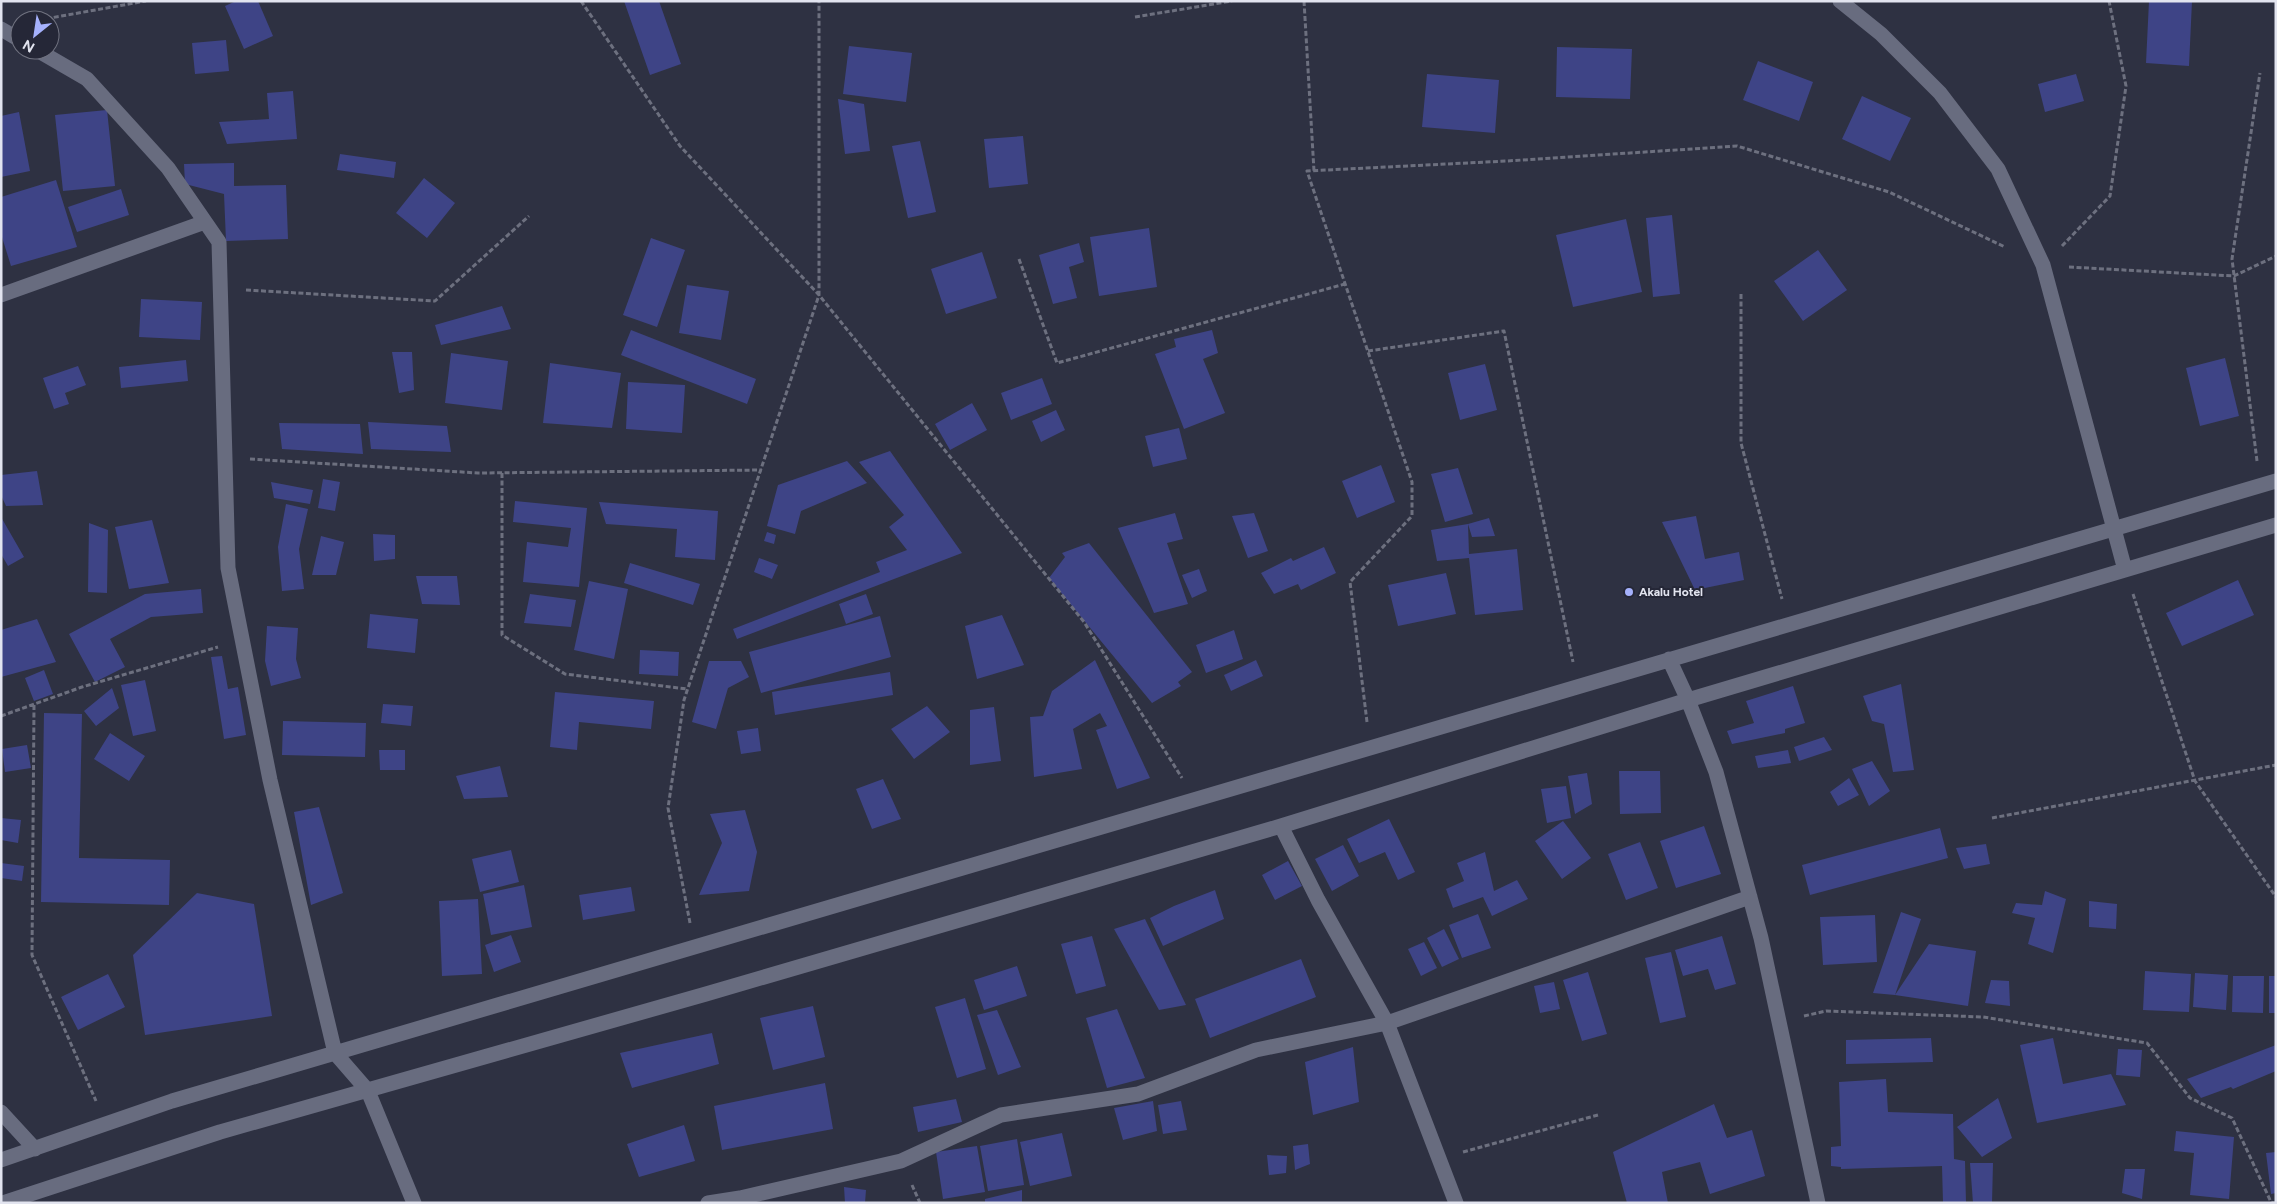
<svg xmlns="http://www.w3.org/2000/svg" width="2277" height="1204" viewBox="0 0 2277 1204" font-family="Figtree,sans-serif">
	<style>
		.building { fill: #3e4486 }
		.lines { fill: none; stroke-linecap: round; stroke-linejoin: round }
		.path { stroke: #6d707f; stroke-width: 3; stroke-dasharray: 5 2.5; stroke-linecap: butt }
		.minor { stroke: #686c7f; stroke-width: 15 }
		.poi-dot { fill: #a5b1fc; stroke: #252737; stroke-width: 2 }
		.labels { text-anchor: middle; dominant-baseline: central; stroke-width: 4; stroke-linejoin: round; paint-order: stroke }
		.poi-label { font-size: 12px; font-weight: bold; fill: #e2e4ef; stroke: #252737; text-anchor: start }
	</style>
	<rect width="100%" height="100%" fill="#2e3142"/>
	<path class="building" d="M236,1H258L273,36L244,49L225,6Z
		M624,1H659L681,64L650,75Z
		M2149,1H2192L2189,66L2146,63Z
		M226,40L229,71L195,74L192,43Z
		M849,46L912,53L906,102L843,94Z
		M1557,47L1632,49L1630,99L1556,97Z
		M1758,61L1813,82L1799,121L1743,100Z
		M1427,74L1499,80L1495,133L1422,127Z
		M2076,74L2084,101L2045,112L2038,84Z
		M293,91L297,139L227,144L219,122L269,119L267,93Z
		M1862,96L1911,118L1890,161L1842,139Z
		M838,99L864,104L870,151L845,154Z
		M107,110L115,186L63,191L55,115Z
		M19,112L30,171L1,177V116Z
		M1023,136L1028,184L989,188L984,139Z
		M920,141L936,212L908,218L892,146Z
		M340,154L396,162L394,178L337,170Z
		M234,163V186L286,185L288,239L226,241L224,194L185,184L184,164Z
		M424,178L455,203L427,238L396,213Z
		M56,180L77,247L11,266L1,234V197Z
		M121,189L129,215L77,232L68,207Z
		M1672,215L1680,294L1653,297L1646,218Z
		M1626,219L1642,292L1573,307L1556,235Z
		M1149,228L1157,287L1099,296L1090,237Z
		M651,238L685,250L657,327L623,315Z
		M1079,243L1084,262L1069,267L1077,298L1053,304L1039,255Z
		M1818,250L1847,290L1803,321L1774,281Z
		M982,252L997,298L946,314L931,269Z
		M687,285L729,291L721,340L679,333Z
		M141,299L202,302L200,340L139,337Z
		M502,306L511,329L441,345L435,325Z
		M631,330L756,379L747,404L621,355Z
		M1212,330L1218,353L1203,359L1225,413L1184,429L1155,354L1176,347L1174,339Z
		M392,352H412L414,390L399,393Z
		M451,353L508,361L502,410L445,403Z
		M2225,358L2239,416L2200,426L2186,368Z
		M186,360L188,381L121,388L119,367Z
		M550,363L621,373L612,428L543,423Z
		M1485,364L1497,410L1460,420L1448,373Z
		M78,366L86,385L65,393L69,404L54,409L43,378Z
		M1042,378L1052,404L1011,420L1001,393Z
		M628,382L685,385L682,433L626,429Z
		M972,403L987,430L950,450L935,424Z
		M1056,410L1065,430L1041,442L1032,421Z
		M368,422L447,426L451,452L371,449Z
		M279,423L360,424L363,454L282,449Z
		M1179,428L1187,459L1153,467L1145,436Z
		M890,451L962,553L737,639L733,629L880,572L876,562L907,550L889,527L904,515L859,462Z
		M847,461L867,483L801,511L795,534L767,526L778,485Z
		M1381,465L1395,502L1357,518L1342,481Z
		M1458,468L1473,514L1445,522L1431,474Z
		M37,471L43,505L6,506L1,495V475Z
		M323,479L340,482L335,511L318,508Z
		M271,482L313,490L310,504L274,498Z
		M515,501L587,508L579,587L523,582L527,542L568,547L571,528L513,522Z
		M599,502L718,511L715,560L675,557L677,529L606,524Z
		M286,504L308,509L299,549L304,589L282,591L278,547Z
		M1175,513L1183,539L1167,543L1188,604L1154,613L1118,528Z
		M1254,513L1268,551L1248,558L1232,516Z
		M1696,516L1705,559L1739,552L1744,580L1695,590L1662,522Z
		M1,517L24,557L8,566L1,554Z
		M1489,518L1495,536L1472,537L1468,524Z
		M152,520L169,583L129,589L115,527Z
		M89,523L108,530L107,593L88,592Z
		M1468,524L1469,554L1517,549L1523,610L1475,615L1469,558L1437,561L1431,530Z
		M767,532L776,535L774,544L764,541Z
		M373,534L395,535V559L374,561Z
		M321,536L344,542L336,575H312Z
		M1089,543L1192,672L1178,682L1181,686L1152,703L1049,578L1065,557L1062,553Z
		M1324,547L1336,573L1301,590L1298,584L1274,594L1261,573L1291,558L1293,561Z
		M759,558L778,565L772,579L754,572Z
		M630,563L700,584L693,605L624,583Z
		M1199,569L1207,591L1192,598L1182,575Z
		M1446,573L1456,614L1398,626L1388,585Z
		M416,576H457L460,605L422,604Z
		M2238,580L2254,615L2182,646L2166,613Z
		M589,581L628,589L614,659L574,650Z
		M201,589L203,613L151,617L110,639L125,667L95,682L69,634L145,594Z
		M530,594L576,600L571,627L524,623Z
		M866,594L873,614L846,624L839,604Z
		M370,614L418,619L415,653L367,648Z
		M1002,615L1024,665L977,679L965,626Z
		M880,616L891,657L761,693L749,652Z
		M37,619L56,662L1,677V630Z
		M267,626L298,628L296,659L301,678L271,686L265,661Z
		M1234,630L1243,659L1206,673L1196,645Z
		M640,650L679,652L678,676L639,674Z
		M222,656L228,689L238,687L246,735L224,739L211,657Z
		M1095,660L1150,778L1117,789L1096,730L1107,726L1100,713L1073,729L1082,769L1034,777L1030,717L1043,716L1052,691Z
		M1256,660L1263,676L1231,691L1224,675Z
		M709,661H741L749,677L728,688L716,729L692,722Z
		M44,670L53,694L34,701L25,678Z
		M890,672L893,695L775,715L772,692Z
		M145,680L156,731L133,736L121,685Z
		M1901,684L1914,770L1893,772L1884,724L1872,721L1863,696Z
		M1793,686L1805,723L1785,729V733L1732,744L1727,731L1754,723L1746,701Z
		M112,688L119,708L96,726L84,711Z
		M555,692L654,701L651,729L579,722L577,750L550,747Z
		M383,704L413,706L411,726L381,723Z
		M927,706L950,732L914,759L891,729Z
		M994,707L1001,761L970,765V710Z
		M44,713L82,714L79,858L170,860L169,905L41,902Z
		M283,721L366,723L365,757L282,755Z
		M758,728L761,751L741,754L737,731Z
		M110,733L145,756L129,781L94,759Z
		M1824,737L1832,750L1799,761L1794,747Z
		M27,745L31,768L5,772L2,749Z
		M379,750H405V770H380Z
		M1788,750L1791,763L1758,768L1755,756Z
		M1872,761L1890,791L1869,806L1852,769Z
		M500,766L508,797L464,799L456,776Z
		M1619,771H1660L1661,813L1620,814Z
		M1587,773L1592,804L1575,814L1568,776Z
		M1849,778L1859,795L1838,806L1830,792Z
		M883,779L901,819L872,829L856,789Z
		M1566,786L1571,818L1547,823L1541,789Z
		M319,807L343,893L311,905L294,812Z
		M745,810L757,852L749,891L699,895L722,843L710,814Z
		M1,818L21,820L18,843L1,840Z
		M1389,819L1415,872L1398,880L1385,852L1359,863L1347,839Z
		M1563,821L1591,858L1562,879L1535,841Z
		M1704,826L1721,874L1676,888L1660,841Z
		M1940,828L1948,858L1810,895L1802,865Z
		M1640,842L1658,888L1626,900L1608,854Z
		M1986,844L1990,864L1964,869L1956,848Z
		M1343,845L1359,876L1332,891L1315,859Z
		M511,850L519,882L480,892L472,859Z
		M1485,852L1494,891L1517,880L1528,899L1492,916L1483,897L1453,908L1446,889L1464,881L1457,863Z
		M1288,861L1302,886L1275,900L1262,875Z
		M1,863L24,866L22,881L1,878Z
		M524,885L532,927L491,935L483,894Z
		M631,887L635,911L583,920L579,895Z
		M1215,890L1224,919L1163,946L1150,918L1174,906Z
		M2045,891L2066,899L2053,953L2028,944L2035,918L2012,913L2016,903L2042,905Z
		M197,893L254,904L272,1016L145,1035L133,955Z
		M478,899L482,974L442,976L439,901Z
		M2089,901L2117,904L2116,929L2089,927Z
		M1901,912L1921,919L1895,995L1873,993Z
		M1478,914L1491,948L1462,958L1449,925Z
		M1875,915L1877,962L1823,965L1820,917Z
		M1145,919L1186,1005L1159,1010L1114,929Z
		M1444,929L1459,959L1442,967L1427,938Z
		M511,935L521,962L494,972L485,945Z
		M1092,936L1106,986L1076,994L1061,944Z
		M1722,936L1736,984L1715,990L1708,969L1683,976L1675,950Z
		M1424,942L1437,968L1421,976L1408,949Z
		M1929,944L1976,951L1968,1006L1895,995Z
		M1671,952L1686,1017L1660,1023L1645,958Z
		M1301,959L1316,997L1210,1038L1195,999Z
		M1017,966L1027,996L984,1010L974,980Z
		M2145,971L2191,974L2189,1012L2143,1010Z
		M1588,972L1607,1034L1582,1041L1563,980Z
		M2195,973L2228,975L2226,1010L2193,1007Z
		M108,974L125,1007L78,1030L61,997Z
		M2233,976H2264L2263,1013L2232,1012Z
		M2269,976H2276V1013H2269Z
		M1991,980L2009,981L2010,1006L1985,1003Z
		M1554,982L1560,1009L1540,1013L1534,986Z
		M965,998L986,1069L957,1078L935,1007Z
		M813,1006L825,1057L773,1070L760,1018Z
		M1117,1009L1145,1078L1107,1088L1086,1018Z
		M997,1010L1021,1067L998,1075L977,1015Z
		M712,1033L719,1064L632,1088L620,1053Z
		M1931,1038L1933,1062L1846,1064V1040Z
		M2053,1038L2063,1084L2111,1074L2126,1105L2037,1123L2020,1045Z
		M2276,1045V1071L2233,1089L2231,1087L2201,1098L2187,1079Z
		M1353,1047L1359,1102L1313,1115L1305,1062Z
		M2118,1049L2142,1050L2140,1077L2116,1075Z
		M1886,1079L1888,1112L1953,1114L1954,1159L1965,1161L1966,1203H1943L1942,1166L1841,1169V1167L1831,1166V1147L1841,1146L1839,1082Z
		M825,1083L833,1129L722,1150L714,1106Z
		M1998,1098L2012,1138L1982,1157L1957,1127Z
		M956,1099L962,1122L918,1132L913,1107Z
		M1153,1101L1157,1131L1123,1140L1114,1108Z
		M1181,1101L1187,1130L1163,1134L1158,1105Z
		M1714,1104L1727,1138L1752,1130L1765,1176L1710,1194L1700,1162L1662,1172L1668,1203H1627L1613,1152Z
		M684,1125L695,1161L639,1177L627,1144Z
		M2176,1131L2234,1137L2229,1199L2190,1195L2194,1153L2174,1151Z
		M1062,1133L1072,1176L1030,1186L1020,1142Z
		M1017,1139L1024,1185L988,1191L980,1146Z
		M1308,1144L1310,1164L1295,1170L1293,1146Z
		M977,1146L985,1192L943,1199L936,1152Z
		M2276,1152V1193L2271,1194L2266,1153Z
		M1267,1155L1287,1156L1286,1173L1269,1175Z
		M1970,1163H1993L1992,1203H1973Z
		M2125,1169H2145L2142,1199L2122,1193Z
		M844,1187L866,1190L865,1203H845Z
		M1022,1190V1203H985V1199Z"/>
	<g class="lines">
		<path class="path" d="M581,1L680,146L819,295L1084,622L1182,778
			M1304,1L1314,171
			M1135,17L1232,1
			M39,20L146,1
			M2062,246L2110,196L2126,86L2109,1
			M1019,259L1057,363L1345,284
			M2069,267L2234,276L2276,256
			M246,290L435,301L529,216
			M1741,294V443L1782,599
			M1368,351L1504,331L1573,662
			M250,459L478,473L762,470
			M2257,461L2232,259L2260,73
			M502,473V635L565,674L687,689
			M2133,594L2195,781L2276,897
			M34,705L32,955L96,1101
			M1,716L82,687L218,647
			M1367,722L1350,582L1412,516V482L1307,171L1507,161L1737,146L1889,192L2005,247
			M1992,818L2276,765
			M690,923L668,808L684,700L819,295V1
			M1804,1016L1826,1011L1983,1017L2147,1043L2190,1098L2232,1118L2271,1202L2275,1203
			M1463,1152L1598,1115
			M912,1185L920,1203"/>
		<path class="minor" d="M1840,1L1881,34L1940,93L1998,169L2043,265L2125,570
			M1,29L20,40
			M37,50L87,79L168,168L219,242L228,568L270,780L335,1053L368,1091L414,1203
			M1,295L205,222
			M1669,659L1688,700L1716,772L1761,938L1818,1203
			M1281,826L1318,900L1387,1023L1456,1203
			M1,1112L35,1149
			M1,1160L172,1101L2276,481
			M3,1203L220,1132L706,994L1281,826L1688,700L2276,525
			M708,1203L740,1198L901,1161L1001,1115L1138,1094L1256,1050L1387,1023L1750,897"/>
	</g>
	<circle class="poi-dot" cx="1629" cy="592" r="5"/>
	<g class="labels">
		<g class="poi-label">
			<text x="1639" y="592">Akalu Hotel</text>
		</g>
	</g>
	<rect width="2277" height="1204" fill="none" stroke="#e2e4ef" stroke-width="5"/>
	<g transform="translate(35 35) rotate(210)"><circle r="24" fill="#252737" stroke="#717381"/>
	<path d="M0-4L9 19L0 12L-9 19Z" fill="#a5b1fc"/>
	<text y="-8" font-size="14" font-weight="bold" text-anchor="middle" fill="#e2e4ef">N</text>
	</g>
</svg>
